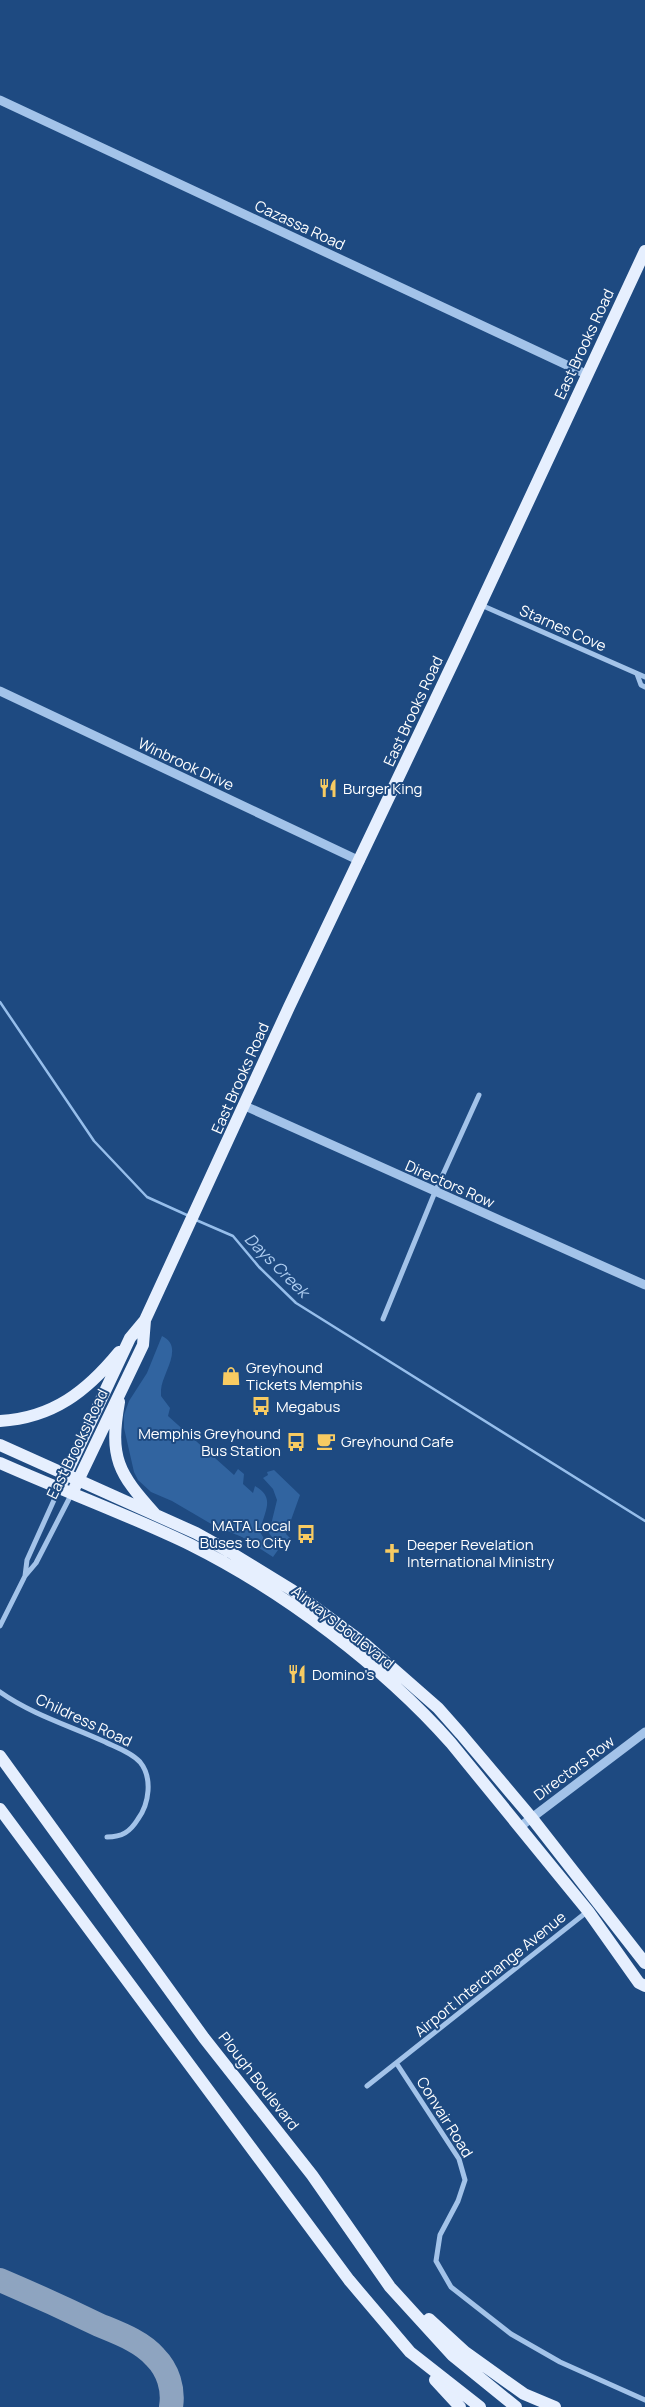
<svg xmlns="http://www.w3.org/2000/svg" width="645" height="2407" viewBox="0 0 645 2407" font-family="Manrope,sans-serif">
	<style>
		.green { fill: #3164a0 }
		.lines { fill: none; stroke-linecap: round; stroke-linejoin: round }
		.stream { stroke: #96beeb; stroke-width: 2.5 }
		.taxiway { stroke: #8ea4c0; stroke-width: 24 }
		.minor { stroke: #a3c3e9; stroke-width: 5 }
		.tertiary { stroke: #a3c3e9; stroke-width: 9 }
		.primary { stroke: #e6effe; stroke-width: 12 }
		.labels { text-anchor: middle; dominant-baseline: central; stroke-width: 4; stroke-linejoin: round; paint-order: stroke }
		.street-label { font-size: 15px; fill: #fff; stroke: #1e4a81 }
		.poi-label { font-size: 15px; fill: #fff; stroke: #1e4a81; text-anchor: start }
		.water-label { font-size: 16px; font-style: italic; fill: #aecdf1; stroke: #1e4a81 }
	</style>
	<rect width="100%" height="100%" fill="#1e4a81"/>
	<path class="green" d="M162,1336C185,1347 162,1373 161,1390V1396L170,1408L168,1416L234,1475L238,1469L244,1474L243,1484L253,1493L255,1486C277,1498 263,1513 260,1532L268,1545L278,1550L273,1557L242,1537L213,1525L172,1501L151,1492L138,1480L134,1472L124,1428V1415L129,1401L147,1373Z
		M274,1470L300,1495L286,1534L290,1538L282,1542L274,1540L269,1533L277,1500L273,1489L263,1478L268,1475L267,1472Z"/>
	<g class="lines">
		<path class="stream" d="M0,1002L94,1141L147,1197L189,1216
			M196,1220L233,1236L259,1267L296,1303L645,1521"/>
		<path class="taxiway" d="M0,2280C33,2294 66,2309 99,2325C118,2333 141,2341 155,2357C168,2370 174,2389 171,2407"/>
		<path class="minor" d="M481,605L645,677
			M637,674L641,685L645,687
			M383,1319L435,1192L479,1095
			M25,1576L27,1560L59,1489
			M0,1626L25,1576L36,1563L71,1495
			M0,1692C31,1714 70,1726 103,1741C115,1747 131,1752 140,1762C153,1778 149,1804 138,1819C130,1832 122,1837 107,1837
			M397,2064L459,2159L465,2180L458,2201L440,2235L436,2261L451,2287L511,2334L560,2362L645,2400
			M367,2086L588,1911"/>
		<path class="tertiary" d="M0,100L588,375
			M0,691L360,861
			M245,1106L645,1285
			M521,1826L645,1732"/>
		<path class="primary" d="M119,1402C109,1458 118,1473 155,1514
			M0,1421C53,1418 87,1391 119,1352
			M0,1445L196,1533L230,1552L292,1590L365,1644L438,1708L461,1734L531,1817L645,1963
			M0,1463C63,1491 129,1515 191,1545C283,1591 383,1666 451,1743L588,1911L639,1983L645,1986
			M75,1487L143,1345L145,1320
			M59,1489L130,1338L145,1320L289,1007L460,648L645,251
			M0,1756L204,2038L312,2175L390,2287L452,2355L516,2407
			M0,1809L349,2280L410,2352L480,2407
			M429,2319L465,2352L524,2394L555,2407
			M435,2380L460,2407"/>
	</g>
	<defs>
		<g id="restaurant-bare" transform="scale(1.5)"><path d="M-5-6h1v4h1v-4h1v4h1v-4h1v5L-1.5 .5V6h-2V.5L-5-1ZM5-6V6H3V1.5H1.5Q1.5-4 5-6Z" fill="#f8cb62" stroke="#1e4a81" stroke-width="2.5" paint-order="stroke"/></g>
		<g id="shop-bare" transform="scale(1.5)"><path d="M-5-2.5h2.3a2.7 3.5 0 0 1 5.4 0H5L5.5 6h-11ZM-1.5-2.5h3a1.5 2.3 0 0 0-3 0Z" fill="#f8cb62" stroke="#1e4a81" stroke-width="2.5" paint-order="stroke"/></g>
		<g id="bus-bare" transform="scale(1.5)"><path d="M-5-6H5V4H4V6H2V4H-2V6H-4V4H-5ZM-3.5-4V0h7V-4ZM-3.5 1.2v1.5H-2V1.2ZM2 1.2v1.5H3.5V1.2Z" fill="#f8cb62" stroke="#1e4a81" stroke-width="2.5" paint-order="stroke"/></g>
		<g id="cafe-bare" transform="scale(1.5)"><path d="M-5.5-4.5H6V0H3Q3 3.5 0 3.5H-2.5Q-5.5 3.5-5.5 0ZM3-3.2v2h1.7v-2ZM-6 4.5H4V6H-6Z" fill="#f8cb62" stroke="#1e4a81" stroke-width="2.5" paint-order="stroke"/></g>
		<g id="church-bare" transform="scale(1.5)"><path d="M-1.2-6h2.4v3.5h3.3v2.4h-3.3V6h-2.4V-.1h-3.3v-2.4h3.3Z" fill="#f8cb62" stroke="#1e4a81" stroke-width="2.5" paint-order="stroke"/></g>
	</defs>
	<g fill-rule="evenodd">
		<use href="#restaurant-bare" x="328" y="788"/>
		<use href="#shop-bare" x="231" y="1376"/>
		<use href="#bus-bare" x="261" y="1406"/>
		<use href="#cafe-bare" x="326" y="1441"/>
		<use href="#bus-bare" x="296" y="1442"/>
		<use href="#bus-bare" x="306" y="1534"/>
		<use href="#church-bare" x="392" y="1553"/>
		<use href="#restaurant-bare" x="297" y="1674"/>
	</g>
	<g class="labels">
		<g class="street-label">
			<text transform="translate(300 225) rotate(25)">Cazassa Road</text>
			<text transform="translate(584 344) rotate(-65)">East Brooks Road</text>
			<text transform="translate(563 628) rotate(24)">Starnes Cove</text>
			<text transform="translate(413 711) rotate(-65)">East Brooks Road</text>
			<text transform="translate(186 764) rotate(25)">Winbrook Drive</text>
			<text transform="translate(240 1078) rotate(-66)">East Brooks Road</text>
			<text transform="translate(450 1184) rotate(24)">Directors Row</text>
			<text transform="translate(77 1444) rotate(-64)">East Brooks Road</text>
			<text transform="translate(343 1627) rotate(38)">Airways Boulevard</text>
			<text transform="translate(84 1720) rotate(25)">Childress Road</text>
			<text transform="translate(574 1768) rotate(-37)">Directors Row</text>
			<text transform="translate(490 1974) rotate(-39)">Airport Interchange Avenue</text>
			<text transform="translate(259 2081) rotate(52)">Plough Boulevard</text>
			<text transform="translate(445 2117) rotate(58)">Convair Road</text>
		</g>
		<g class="poi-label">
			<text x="343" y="788">Burger King</text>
			<text x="246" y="1367">Greyhound<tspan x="246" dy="17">Tickets Memphis</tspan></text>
			<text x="276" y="1406">Megabus</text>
			<text x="281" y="1433" text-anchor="end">Memphis Greyhound<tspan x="281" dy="17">Bus Station</tspan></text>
			<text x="341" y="1441">Greyhound Cafe</text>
			<text x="291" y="1525" text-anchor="end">MATA Local<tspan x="291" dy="17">Buses to City</tspan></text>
			<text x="407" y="1544">Deeper Revelation<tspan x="407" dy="17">International Ministry</tspan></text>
			<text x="312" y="1674">Domino's</text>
		</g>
		<g class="water-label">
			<text transform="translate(277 1265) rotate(45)">Days Creek</text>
		</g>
	</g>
</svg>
